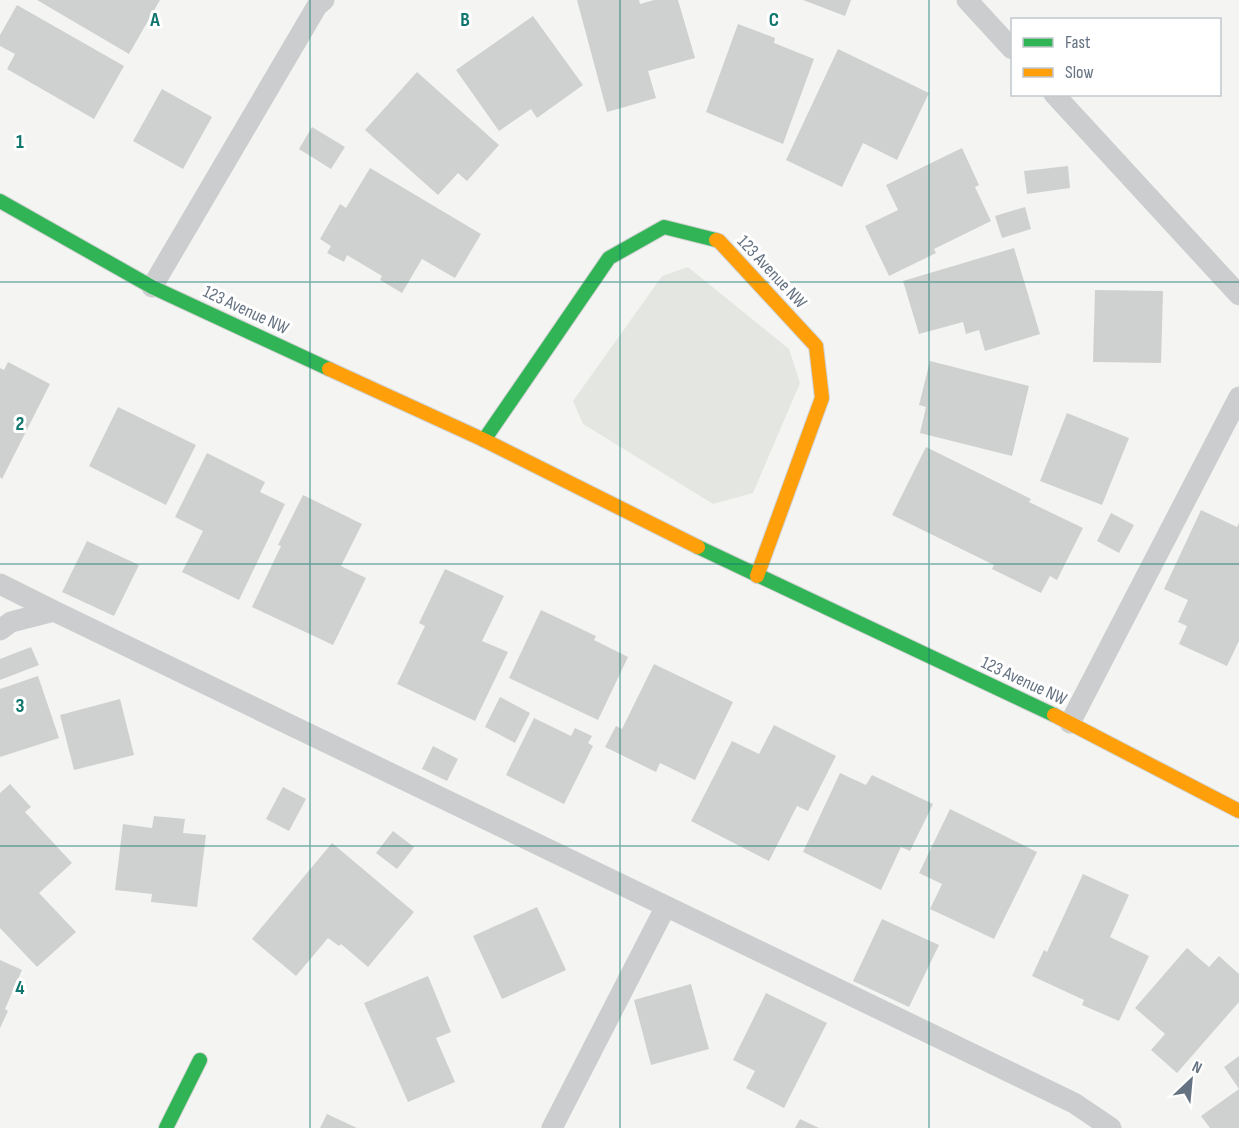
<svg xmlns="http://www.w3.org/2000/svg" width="1239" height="1128" viewBox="0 0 1239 1128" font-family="'Sofia Sans Condensed',sans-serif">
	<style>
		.green { fill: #e4e7e1 }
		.building { fill: #cfd0d0 }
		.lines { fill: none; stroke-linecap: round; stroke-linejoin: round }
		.fast-casing { stroke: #d0d1d1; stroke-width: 16 }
		.slow-casing { stroke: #d0d1d1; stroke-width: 16 }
		.lane { stroke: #cccdce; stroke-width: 21 }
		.fast { stroke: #30b455; stroke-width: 14 }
		.slow { stroke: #ff9f0a; stroke-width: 14 }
		.grid { fill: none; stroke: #0f766e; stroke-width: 1.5; stroke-opacity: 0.55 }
		.labels { text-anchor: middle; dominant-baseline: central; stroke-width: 6; stroke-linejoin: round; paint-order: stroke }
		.street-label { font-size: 18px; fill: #657282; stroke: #fff }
		.grid-label { font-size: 20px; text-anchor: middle; font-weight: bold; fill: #0f766e; stroke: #fff; stroke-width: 6; stroke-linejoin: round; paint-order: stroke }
	</style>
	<rect width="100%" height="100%" fill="#f4f5f3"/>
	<path class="green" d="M688,267L789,349L800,383L753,493L713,504L583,424L573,401L662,276Z"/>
	<path class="building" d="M37,0H160L129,54Z
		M577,0H639L640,4L654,0H678L695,58L648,71L656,98L607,112Z
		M803,0H851L845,16Z
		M17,5L124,66L94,119L7,69L15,54L0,46V35Z
		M533,16L583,85L537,118L531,109L499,131L456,70Z
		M738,24L775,38L774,43L814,59L783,144L706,112Z
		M838,49L929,93L897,160L863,143L842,187L786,160Z
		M417,72L499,145L467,181L458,173L438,195L365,130Z
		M162,89L212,117L183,169L133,141Z
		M312,127L345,147L331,169L299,149Z
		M962,148L979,185L975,187L991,221L934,249L936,253L889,276L865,226L898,210L886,185Z
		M1068,166L1070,188L1027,194L1024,171Z
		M370,168L481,234L455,278L422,259L402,293L380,280L382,276L347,255L344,262L327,253L331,246L320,239L340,204L346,208Z
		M1025,207L1031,229L1002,238L995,216Z
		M1014,248L1040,334L985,351L979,330L966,334L963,322L919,334L903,281Z
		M1095,290L1163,291L1161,363L1093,362Z
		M930,361L1029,386L1012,456L920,433L926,407L919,405Z
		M8,362L50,384L2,479L0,477V368L4,370Z
		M118,407L196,445L166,505L89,466Z
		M1067,413L1129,438L1102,505L1040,481Z
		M926,447L1031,499L1029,502L1083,528L1057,580L1050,576L1041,593L992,569L994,565L892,515Z
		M207,453L265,482L260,492L285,504L239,600L182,572L203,531L175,517Z
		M303,495L362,524L341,566L366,578L333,645L252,607L281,546L278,545Z
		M1201,510L1237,527L1239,523V641L1227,666L1179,644L1187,626L1178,622L1188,600L1164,589Z
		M1111,513L1134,525L1119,553L1097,541Z
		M87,541L139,565L114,616L62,592Z
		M445,569L504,596L482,641L508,652L475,721L397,684L425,626L419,623Z
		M541,610L596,636L594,640L628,657L598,720L509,678Z
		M31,647L39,665L0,680V659Z
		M654,664L733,702L695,780L660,763L656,772L605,747L616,726L622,729Z
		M38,676L59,738L0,757V689Z
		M500,697L530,713L515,743L485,727Z
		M120,699L134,755L74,770L60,715Z
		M534,718L571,736L575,728L592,736L588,743L593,746L564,804L506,775Z
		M774,725L836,756L808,811L797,806L769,861L691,821L732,741L759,754Z
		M433,746L458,759L447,781L422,769Z
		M840,773L866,785L872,775L933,804L910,851L901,847L881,890L803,852Z
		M10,784L31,807L25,812L72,863L39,893L76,932L37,967L0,928V793Z
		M283,787L306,799L289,831L266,819Z
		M950,809L1037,852L994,939L930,909L942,884L919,873Z
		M154,816L185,819L183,833L206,835L197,907L151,902L152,894L115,890L123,824L152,828Z
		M393,831L414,847L397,869L376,853Z
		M332,843L414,912L368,967L341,944L339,946L328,938L296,976L252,939Z
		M1083,874L1129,895L1110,937L1149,956L1119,1021L1082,1005L1084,1000L1032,976L1044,950L1047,952Z
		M537,907L566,970L502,999L473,936Z
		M882,919L939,945L909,1007L853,981Z
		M1187,948L1209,967L1219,956L1239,974V1002L1177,1073L1151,1050L1165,1034L1135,1008Z
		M0,960L22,970L5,1009L8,1011L0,1028Z
		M428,976L451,1032L436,1038L455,1082L408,1102L364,1003Z
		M691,984L709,1049L651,1065L634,1000Z
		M766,993L827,1023L784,1108L746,1088L755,1071L733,1060Z
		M1239,1056V1089L1224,1067Z
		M1239,1089V1128H1210L1201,1116Z
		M327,1114L357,1128H320Z
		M800,1119L819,1128H795Z"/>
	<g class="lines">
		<g class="fast-casing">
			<path id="fast" d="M0,201L152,287L329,369
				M484,440L609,258L664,227L716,240
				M698,547L1054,715
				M166,1128L200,1060"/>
		</g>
		<g class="slow-casing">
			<path id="slow" d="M716,240L719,241L816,346L822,398L757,576
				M329,369L484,440L698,547
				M1054,715L1239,811"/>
		</g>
		<path class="lane" d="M967,0L1012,49
			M1054,94L1239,295
			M152,287L317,6L324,0
			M0,584L54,611
			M0,630L11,622L54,611L1074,1103L1111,1128
			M1070,723L1239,397
			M552,1128L666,906"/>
		<use href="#fast" class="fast"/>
		<use href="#slow" class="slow"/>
	</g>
	<path class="grid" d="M310,0V1128M620,0V1128M929,0V1128M0,282H1239M0,564H1239M0,846H1239"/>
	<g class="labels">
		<g class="street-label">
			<text transform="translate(772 272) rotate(47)">123 Avenue NW</text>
			<text transform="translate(246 310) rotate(25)">123 Avenue NW</text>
			<text transform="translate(1024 681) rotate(25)">123 Avenue NW</text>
		</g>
	</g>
	<g class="grid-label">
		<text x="155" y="26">A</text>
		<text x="465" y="26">B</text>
		<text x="774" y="26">C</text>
		<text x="20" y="148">1</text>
		<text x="20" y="430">2</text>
		<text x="20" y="712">3</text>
		<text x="20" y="994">4</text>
	</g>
	<rect x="1011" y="18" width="210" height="78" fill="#ffffff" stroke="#c1c7cd" stroke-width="1.5"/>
	<rect x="1023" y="38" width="30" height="9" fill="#30b455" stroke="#c1c7cd" stroke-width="1.5"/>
	<text x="1065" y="48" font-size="18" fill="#657282">Fast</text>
	<rect x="1023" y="68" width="30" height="9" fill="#ff9f0a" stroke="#c1c7cd" stroke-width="1.5"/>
	<text x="1065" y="78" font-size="18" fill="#657282">Slow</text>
	<g transform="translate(1191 1080) rotate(26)" stroke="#ffffff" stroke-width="4.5" paint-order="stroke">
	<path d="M0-4.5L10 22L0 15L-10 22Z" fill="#657282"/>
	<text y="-9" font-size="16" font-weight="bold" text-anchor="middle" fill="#657282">N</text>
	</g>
</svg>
